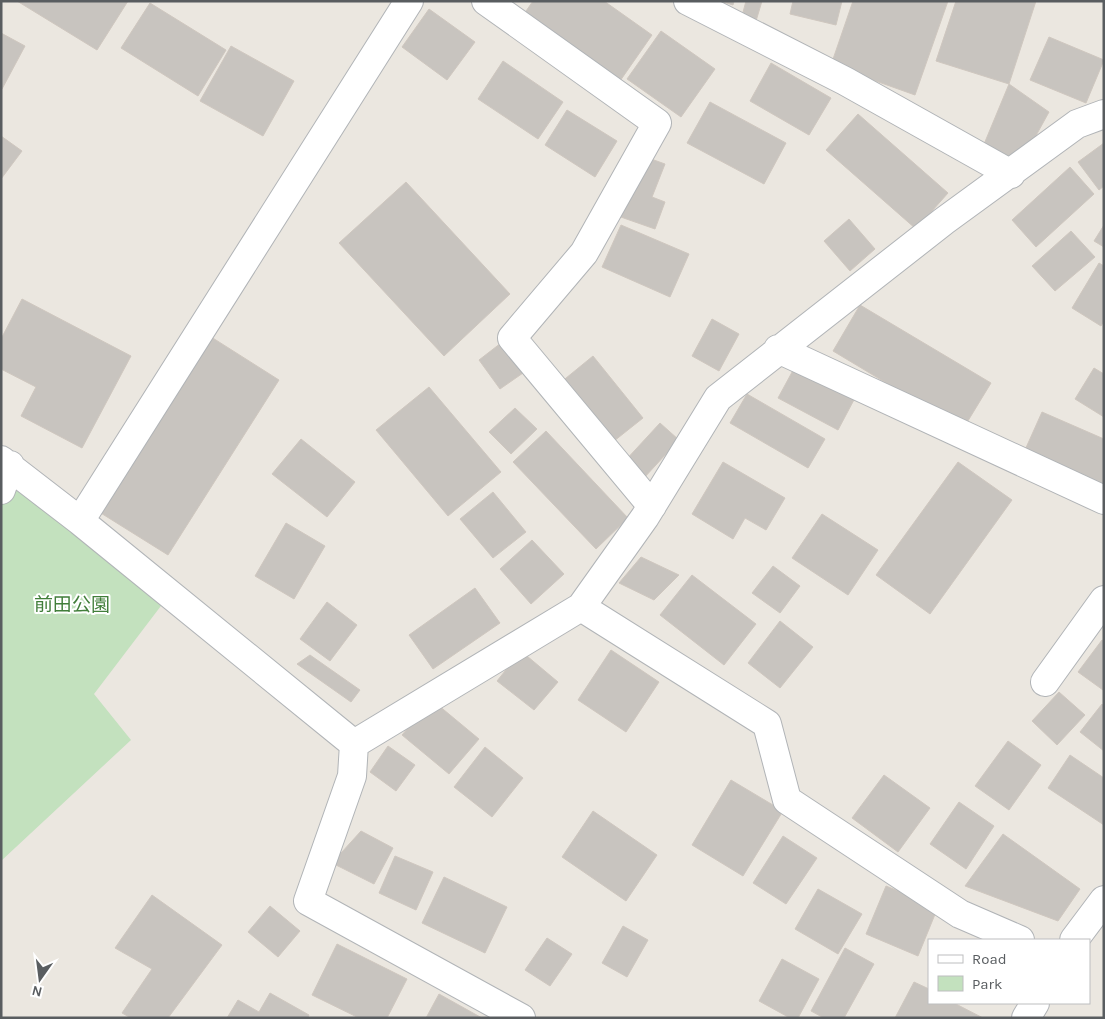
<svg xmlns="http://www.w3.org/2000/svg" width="1105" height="1019" viewBox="0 0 1105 1019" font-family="Karla,'Noto Sans JP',sans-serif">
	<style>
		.green { fill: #c3e1be }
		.building { fill: #c8c4bf; stroke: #cfc7bf }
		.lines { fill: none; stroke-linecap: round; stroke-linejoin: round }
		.street-casing { stroke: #b1b4b7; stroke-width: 30 }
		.street { stroke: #fff; stroke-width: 28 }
		.labels { text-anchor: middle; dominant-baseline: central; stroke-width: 4; stroke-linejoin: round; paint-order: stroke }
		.park-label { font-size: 19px; fill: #417e3a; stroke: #fff }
	</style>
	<rect width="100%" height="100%" fill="#ebe7e0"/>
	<path class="green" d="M10,465L170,594L94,694L131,740L1,861V490Z"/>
	<path class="building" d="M17,1H128L97,50Z
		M533,1H604L652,35L620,81L524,14Z
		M720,1H734L733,5Z
		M746,1H762L756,21L742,16Z
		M793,1H842L836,25L790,14Z
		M853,1H948L915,95L831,65Z
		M956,1H1036L1009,84L936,61Z
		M150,3L226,50L198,96L121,48Z
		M429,9L475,42L447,80L402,47Z
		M661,31L715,69L681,117L627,79Z
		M1,33L25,46L2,89H1Z
		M1049,37L1104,60L1086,103L1030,80Z
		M231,46L294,81L263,136L200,101Z
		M503,61L563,102L538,139L478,99Z
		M771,63L831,98L809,135L750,101Z
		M1009,84L1049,112L1017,170L982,149Z
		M710,102L786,143L764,184L687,143Z
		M567,110L617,141L595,177L545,145Z
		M858,114L948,193L916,229L826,150Z
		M1,136L22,151L1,179Z
		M1104,143V186L1099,190L1078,162Z
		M640,155L665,164L652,197L665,202L655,229L618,216Z
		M1070,167L1094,194L1036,247L1012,220Z
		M406,182L510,294L444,356L339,243Z
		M849,219L875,249L850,271L824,241Z
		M621,225L689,254L670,297L602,267Z
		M1104,225V247L1094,241Z
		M1071,231L1095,257L1055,291L1032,266Z
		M1099,263L1104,266V321L1101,326L1072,308Z
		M22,299L131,356L82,448L21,416L36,387L1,369V339Z
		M860,305L991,383L963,429L833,351Z
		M712,319L739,334L719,371L692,356Z
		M208,335L279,380L168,555L96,510Z
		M501,343L523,373L500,389L479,360Z
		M593,356L643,418L609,445L560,383Z
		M797,363L856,396L838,430L778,398Z
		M1094,368L1104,374V417L1075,399Z
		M429,387L501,472L448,516L376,430Z
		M747,394L825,439L808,468L730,423Z
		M515,408L537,429L511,454L489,432Z
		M1042,412L1104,439V485L1025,450Z
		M660,423L679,440L643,479L624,462Z
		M546,431L628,518L596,549L513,462Z
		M301,439L355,482L327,517L272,474Z
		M723,462L785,498L766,530L745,518L733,539L692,514Z
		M958,462L1012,500L930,614L876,575Z
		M493,492L526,532L493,558L460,519Z
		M822,514L878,550L848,595L792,558Z
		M286,523L325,546L294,599L255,576Z
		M532,540L564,574L531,604L500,569Z
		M641,557L679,575L654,600L619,583Z
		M773,566L800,586L780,613L752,593Z
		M692,575L756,624L724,665L660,615Z
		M475,588L500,623L433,669L409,635Z
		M327,602L357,625L330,661L300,639Z
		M780,621L813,647L780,688L748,663Z
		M1102,640L1104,641L1103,690L1078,672Z
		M611,650L659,682L626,732L578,700Z
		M521,651L558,682L534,710L497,681Z
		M310,655L360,690L351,702L297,664Z
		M1059,692L1085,715L1057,745L1032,721Z
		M432,700L479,739L449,774L402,735Z
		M1102,704L1104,706V751L1080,732Z
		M1008,741L1041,765L1009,810L975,786Z
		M388,746L415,765L396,791L370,772Z
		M485,747L523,778L492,817L454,787Z
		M1070,755L1104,778V825L1048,788Z
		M884,775L930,808L898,852L852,818Z
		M731,780L783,811L743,876L692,845Z
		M959,802L994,826L966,869L930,844Z
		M593,811L657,855L626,901L562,857Z
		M361,831L393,848L374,884L332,863Z
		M1003,834L1080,889L1058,921L965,886Z
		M783,836L817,858L786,904L753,883Z
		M395,856L433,872L416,910L379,893Z
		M444,877L507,907L485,953L422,923Z
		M886,886L938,907L918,956L866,934Z
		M818,889L862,914L838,954L795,929Z
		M152,895L222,945L168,1018H131L122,1013L152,969L115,948Z
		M270,906L300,931L278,957L248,932Z
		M623,926L648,940L627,977L602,963Z
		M547,938L572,954L550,986L525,970Z
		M337,944L407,979L387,1018H359L312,995Z
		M845,948L874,964L844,1018H824L811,1011Z
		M782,959L819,979L798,1018H790L759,1001Z
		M914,982L929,989V1003H954L983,1018H895Z
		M270,993L309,1015L308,1018H227L238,1000L259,1012Z
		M439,994L482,1018H426Z"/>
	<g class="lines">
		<g class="street-casing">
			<path id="street" d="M486,1L657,123L584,253L512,338L652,506
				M688,1L845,81L1011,174
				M778,349L1104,500
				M1,460L80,521L354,744
				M1,490L10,465
				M80,521L409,1
				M581,607L767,724L787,800L960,914L1020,940
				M1045,682L1104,600
				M354,744L581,607L645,517L718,398L944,221L1077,124L1104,114
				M354,744L352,776L308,901L521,1018
				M1074,940L1104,900
				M1026,1018L1035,1003"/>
		</g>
		<use href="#street" class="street"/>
	</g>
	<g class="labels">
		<g class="park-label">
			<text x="72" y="605">前田公園</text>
		</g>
	</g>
	<rect width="1105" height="1019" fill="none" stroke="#595d60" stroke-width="5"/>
	<rect x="928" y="939" width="162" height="65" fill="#ffffff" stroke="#bdbebf"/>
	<rect x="938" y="955" width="25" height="8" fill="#ffffff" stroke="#bdbebf"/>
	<text x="972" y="964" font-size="15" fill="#595d60">Road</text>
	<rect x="938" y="976" width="25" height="15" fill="#c3e1be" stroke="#bdbebf"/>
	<text x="972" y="989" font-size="15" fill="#595d60">Park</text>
	<g transform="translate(40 979) rotate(194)" stroke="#ffffff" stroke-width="4" paint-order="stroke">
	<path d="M0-4L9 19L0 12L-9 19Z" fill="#595d60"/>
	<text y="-8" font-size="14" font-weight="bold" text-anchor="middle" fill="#595d60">N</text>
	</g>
</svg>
